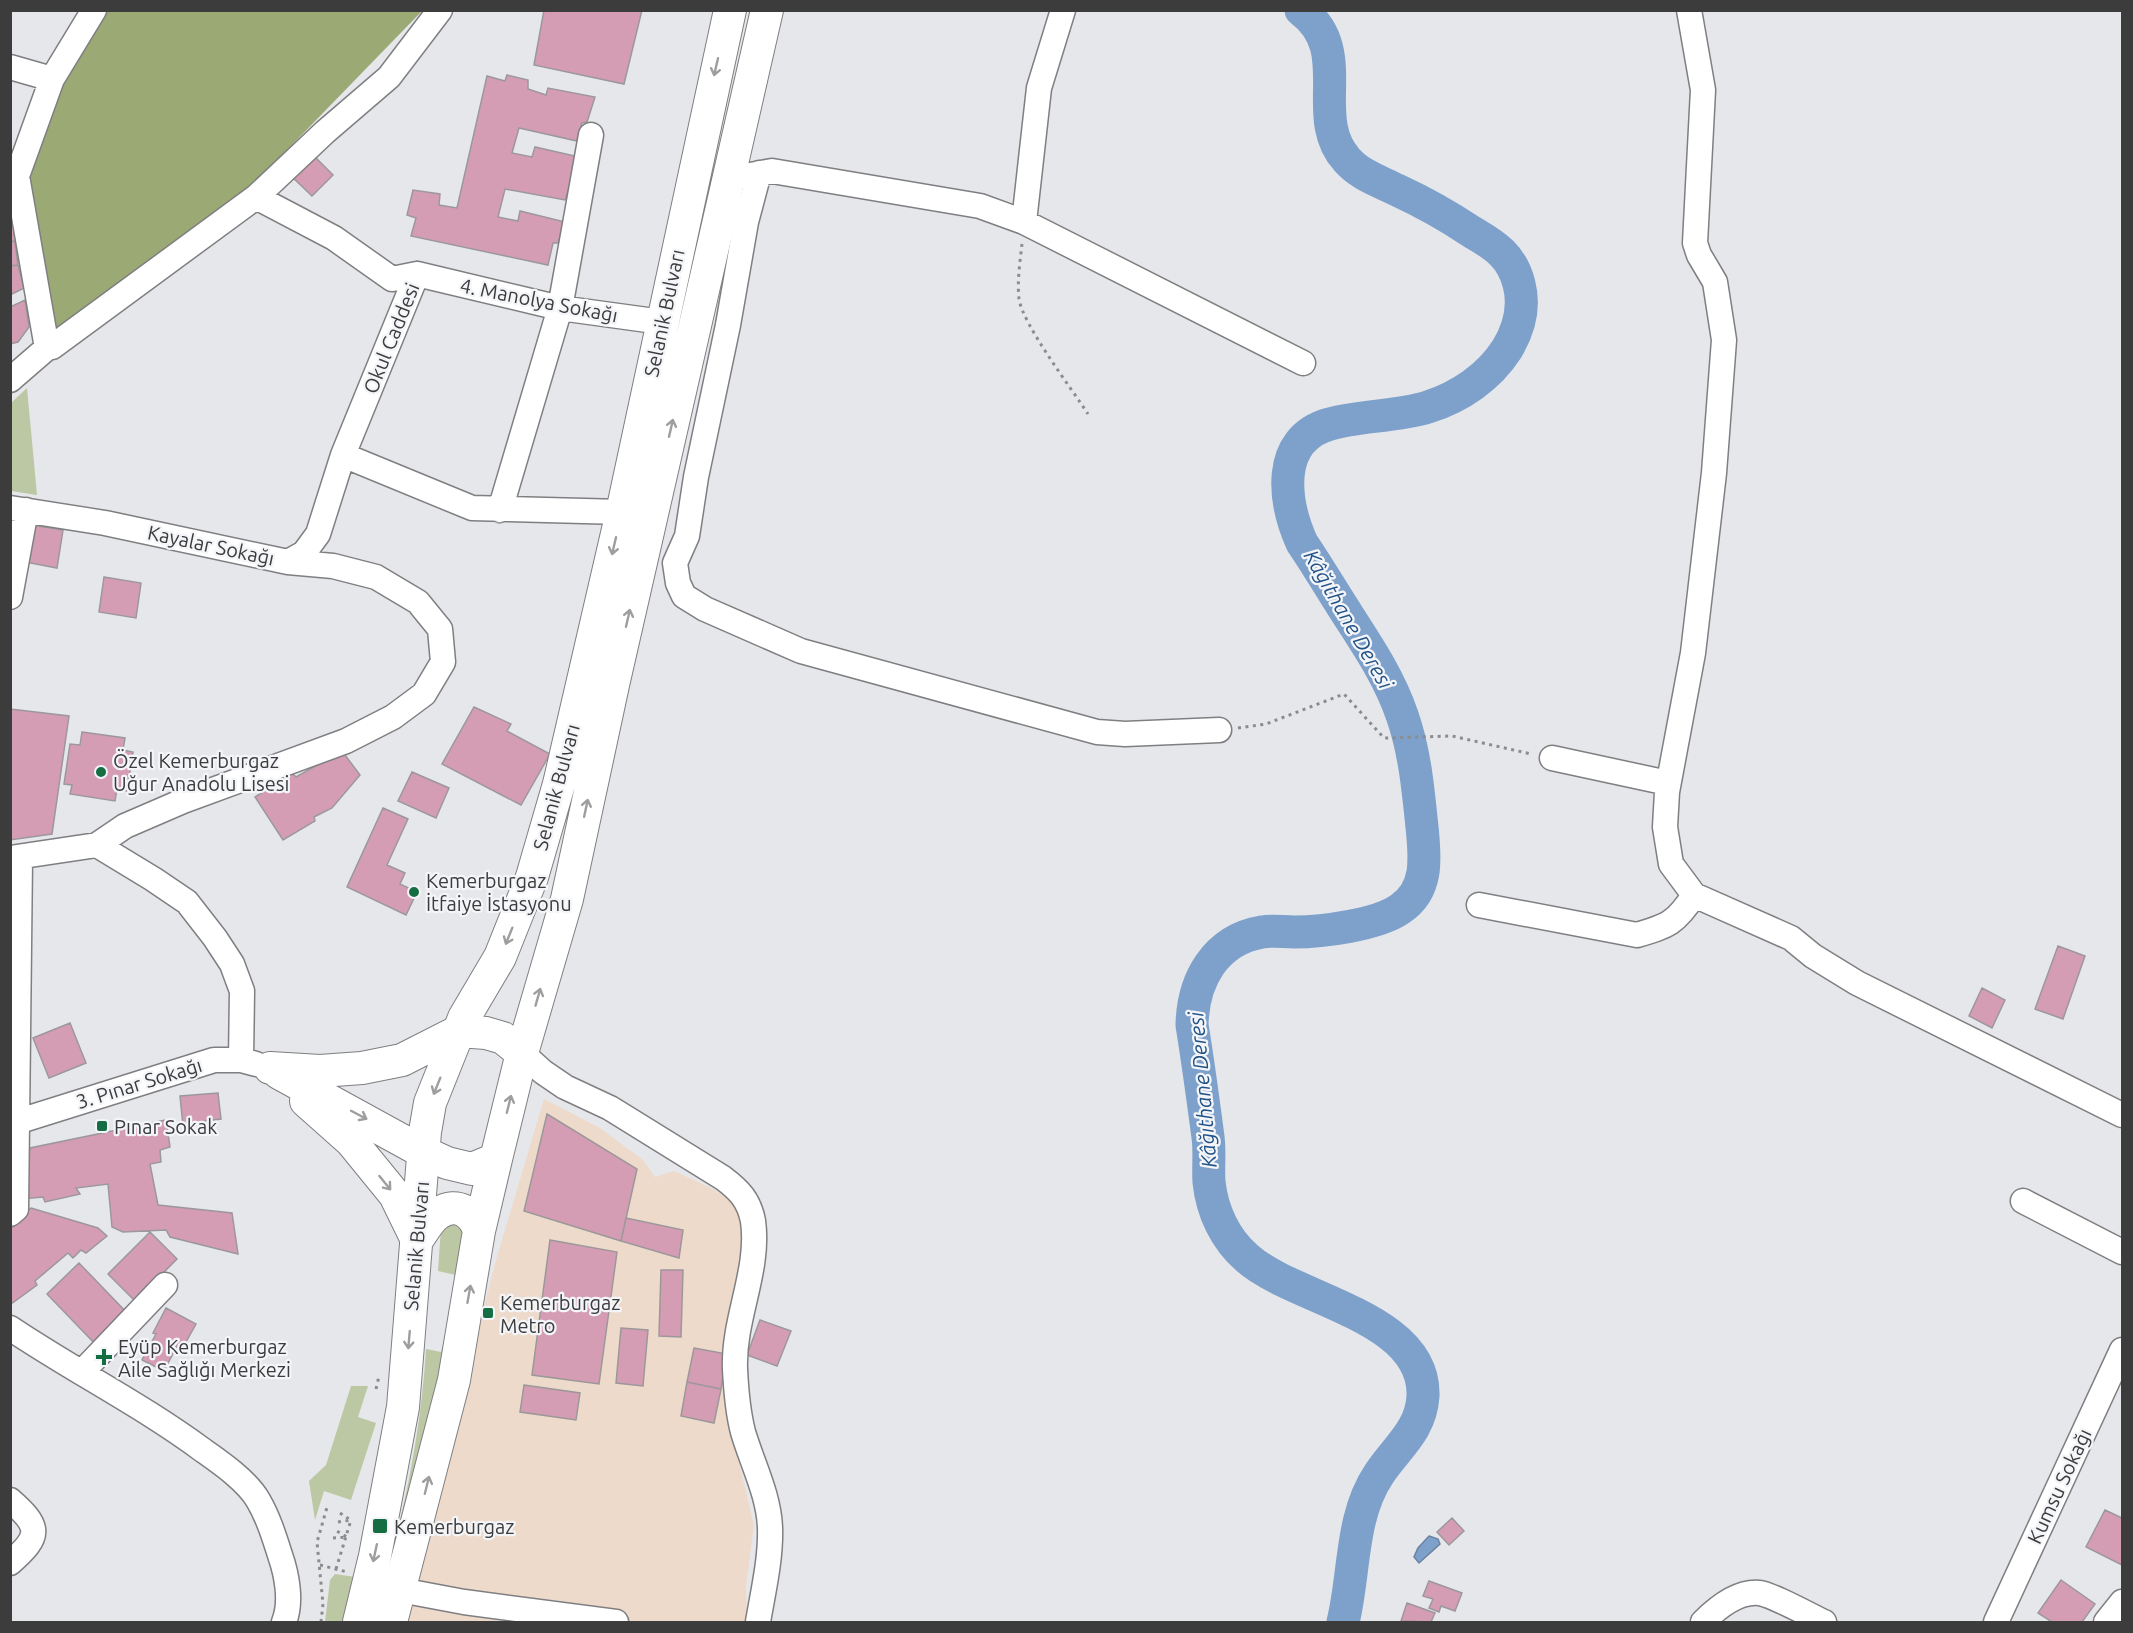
<svg xmlns="http://www.w3.org/2000/svg" width="2133" height="1633" viewBox="0 0 2133 1633" font-family="Ubuntu,sans-serif">
	<style>
		.industrial { fill: #eddaca }
		.green { fill: #bcc7a4 }
		.forest { fill: #9ba975 }
		.water { fill: #7ea1cb; stroke: #6a83a0; stroke-width: 1.5 }
		.lines { fill: none; stroke-linecap: round; stroke-linejoin: round }
		.river { stroke: #7ea1cb; stroke-width: 33 }
		.building { fill: #d59db4; stroke: #9c989a; stroke-width: 1.5 }
		.minor-casing { stroke: #7f7f82; stroke-width: 27 }
		.major-casing { stroke: #7f7f82; stroke-width: 34 }
		.path { stroke: #8c8c8e; stroke-width: 3; stroke-dasharray: 3 4.5; stroke-linecap: butt }
		.minor { stroke: #fff; stroke-width: 24 }
		.major { stroke: #fff; stroke-width: 32 }
		.oneway { stroke: #9e9e9e }
		.poi-dot { fill: #146e42; stroke: #f4f5f8; stroke-width: 2 }
		.labels { text-anchor: middle; dominant-baseline: central; stroke-width: 4.5; stroke-linejoin: round; paint-order: stroke }
		.street-label { font-size: 20px; fill: #3c3c3d; stroke: #f4f5f8 }
		.poi-label { font-size: 20px; fill: #3c3c3d; stroke: #f4f5f8; text-anchor: start }
		.water-label { font-size: 21px; font-style: italic; fill: #215287; stroke: #f4f5f8 }
	</style>
	<rect width="100%" height="100%" fill="#e6e7eb"/>
	<path class="industrial" d="M544,1099L600,1128L643,1160L655,1177L674,1171L709,1187L735,1203L745,1227L732,1434L754,1525L746,1586L747,1622H404L496,1260Z"/>
	<path class="green" d="M27,388L37,495L11,491V403Z
		M446,1218L465,1222L460,1276L438,1271L441,1228Z
		M456,1297L401,1556L392,1554C409,1487 422,1418 426,1349L441,1352Z
		M351,1386H368L358,1417L376,1423L351,1500L324,1491L315,1520L309,1481L326,1465Z
		M335,1574L355,1577L344,1622H325L330,1580Z"/>
	<path class="forest" d="M94,11H422L253,185L45,338L17,176Z"/>
	<path class="water" d="M1429,1536L1438,1539L1440,1544L1419,1563L1414,1557L1418,1548Z"/>
	<g class="lines">
		<path class="river" d="M1301,10C1356,51 1307,116 1347,160C1360,175 1379,181 1397,190C1423,202 1448,216 1472,232C1482,238 1493,244 1502,253C1510,261 1516,272 1519,284C1525,307 1519,329 1507,349C1489,377 1460,397 1428,407C1396,417 1362,415 1330,424C1274,439 1284,503 1302,543C1319,568 1334,594 1351,620C1371,651 1390,680 1402,715C1415,752 1418,789 1422,827C1425,857 1429,890 1400,909C1377,925 1322,932 1294,932C1283,932 1273,930 1262,932C1215,940 1193,980 1192,1025C1198,1062 1203,1099 1208,1137C1210,1152 1208,1167 1209,1182C1212,1211 1225,1239 1247,1258C1294,1300 1426,1316 1423,1396C1421,1431 1396,1448 1379,1474C1350,1517 1355,1574 1343,1622"/>
	</g>
	<path class="building" d="M544,10H642L624,84L534,65Z
		M507,75L528,80V89L546,95L548,88L595,97L587,122L582,123L577,141L519,128L512,153L532,157L535,147L579,157L565,200L505,189L498,217L518,221L520,211L565,222L558,243H553L548,265L411,236L416,218L407,215L413,190L440,194L439,205L457,208L487,76L505,81Z
		M310,152L333,175L312,196L289,174Z
		M10,192L15,241L10,242Z
		M15,241L18,265L10,266V242Z
		M18,265L24,288L10,295V266Z
		M25,300L29,327L18,342L10,344V307Z
		M32,525L63,530L57,568L25,562Z
		M104,577L141,583L136,618L99,612Z
		M474,707L511,724L507,731L550,754L521,805L442,764Z
		M10,709L69,716L52,834L10,840Z
		M82,732L125,738L123,750L133,752L127,791L117,789L115,801L70,794L72,785L64,784L70,744L80,745Z
		M342,751L360,775L332,808L314,817L315,821L283,840L255,797L292,773L296,777Z
		M412,772L449,788L436,818L398,801Z
		M383,808L408,819L387,865L405,873L400,884L417,892L406,915L347,887Z
		M2058,946L2085,956L2063,1019L2035,1009Z
		M1982,988L2005,1000L1992,1028L1969,1016Z
		M70,1023L86,1063L49,1078L33,1038Z
		M218,1093L221,1119L205,1121V1125L183,1126L180,1096Z
		M547,1114L637,1169L621,1241L524,1211Z
		M166,1120L170,1147L160,1150L161,1162L150,1164L158,1205L232,1213L238,1254L170,1237L166,1230L123,1232L112,1227L108,1184L76,1188L80,1194L45,1202L43,1197L22,1199L30,1148Z
		M31,1208L98,1228L107,1236L86,1253L81,1250L73,1258L68,1253L35,1281L37,1285L11,1304L10,1225Z
		M626,1218L683,1230L679,1258L621,1241Z
		M150,1232L177,1259L135,1301L108,1274Z
		M550,1240L617,1252L599,1384L532,1375Z
		M79,1263L131,1317L99,1348L47,1294Z
		M661,1270H683L681,1337L659,1336Z
		M166,1308L196,1324L182,1349L177,1346L164,1371L142,1360L156,1334L153,1333Z
		M760,1320L791,1331L777,1366L747,1355Z
		M621,1328L648,1330L643,1386L616,1383Z
		M694,1348L727,1354L721,1389L687,1382Z
		M687,1382L721,1389L714,1423L681,1416Z
		M524,1385L580,1393L576,1420L520,1412Z
		M2105,1510L2122,1518V1565L2086,1547Z
		M1452,1518L1464,1531L1449,1545L1437,1532Z
		M2061,1580L2095,1604L2082,1622H2052L2038,1613Z
		M1429,1581L1462,1593L1455,1611L1441,1606L1439,1612L1429,1608L1433,1599L1423,1596Z
		M1407,1603L1435,1613L1431,1622L1401,1621Z"/>
	<g class="lines">
		<g class="minor-casing">
			<path id="minor" d="M1689,10L1703,90L1695,243L1699,255L1715,282L1724,340L1714,473L1693,653L1667,792L1665,827L1671,864L1694,895L1791,938L1813,956L1857,983L2122,1115
				M10,67L52,79
				M759,173L746,222L728,325L696,477L687,536L675,563L678,583L684,596L705,609L801,651L1097,732L1125,734L1219,730
				M745,176L772,171L980,206L1024,222L1303,363
				M256,197L325,132L389,77L440,10
				M1024,222L1039,88L1063,10
				M417,274L560,308L662,322
				M47,348L17,176L52,79L94,10
				M10,380L47,348L52,347L256,197L334,238L392,279L417,274L343,455L472,508L622,512
				M10,508L105,523L288,562L304,553L318,534L343,455
				M500,510L560,308L591,135
				M10,597L26,510
				M1552,758L1668,783
				M97,845L125,826L183,801L346,741L393,717L424,694L443,662L440,629L418,602L376,577L333,566L288,562
				M10,858L97,845L153,879L187,902L215,938L232,964L242,991L241,1060
				M1479,905L1637,935C1668,926 1676,923 1694,895
				M522,1053L543,1072L565,1087L610,1108L723,1178C739,1190 749,1200 753,1221C760,1271 733,1318 735,1369C736,1389 738,1413 743,1432C752,1463 769,1495 770,1528C771,1559 763,1592 758,1622
				M10,1124L214,1060H241L256,1064
				M2023,1201L2122,1252
				M10,1214L16,1209L20,858
				M10,1328C74,1371 142,1405 204,1451C221,1463 247,1481 258,1500C268,1517 274,1536 280,1555C287,1575 292,1602 284,1622
				M82,1372L165,1285
				M10,1500C41,1527 41,1536 10,1563
				M400,1590L464,1602L616,1622
				M1703,1622C1717,1608 1738,1591 1759,1593C1771,1594 1811,1616 1824,1622
				M1996,1622L2122,1350
				M2106,1622L2122,1602"/>
		</g>
		<g class="major-casing">
			<path id="major" d="M270,1068L320,1071L362,1068L402,1060L459,1031L486,1033L503,1038L522,1053
				M279,1073L423,1152L447,1163L472,1169L496,1159
				M306,1101L351,1141L395,1195L416,1238
				M417,1240C423,1232 430,1218 439,1213C457,1201 474,1213 479,1231
				M359,1622L375,1556L403,1407L425,1132L430,1103L464,1018L500,957L532,877L559,784L622,512L730,10
				M391,1622L454,1380L479,1231L496,1159L522,1053L567,899L613,685L767,10"/>
		</g>
		<path class="path" d="M1022,244C1020,262 1017,281 1019,299C1023,325 1072,389 1088,414
			M1238,728L1266,724L1344,694L1384,738L1452,736L1531,754
			M376,1389L379,1376
			M340,1513L349,1519
			M338,1522L351,1520
			M333,1538L347,1537L335,1530
			M320,1565L347,1572
			M336,1569L351,1520
			M321,1622L323,1604L317,1542L328,1504"/>
		<use href="#minor" class="minor"/>
		<use href="#major" class="major"/>
	</g>
	<defs><path id="oneway-shaft" d="M-6 0H5M1.5-3L5.5 0L1.5 3" fill="none" stroke-width="1.6" stroke-linecap="round" stroke-linejoin="round" transform="scale(1.5)"/></defs>
	<g class="oneway">
		<use href="#oneway-shaft" transform="translate(716 67) rotate(103)"/>
		<use href="#oneway-shaft" transform="translate(671 428) rotate(-77)"/>
		<use href="#oneway-shaft" transform="translate(614 546) rotate(103)"/>
		<use href="#oneway-shaft" transform="translate(628 618) rotate(-77)"/>
		<use href="#oneway-shaft" transform="translate(586 808) rotate(-78)"/>
		<use href="#oneway-shaft" transform="translate(509 936) rotate(112)"/>
		<use href="#oneway-shaft" transform="translate(538 997) rotate(-74)"/>
		<use href="#oneway-shaft" transform="translate(437 1086) rotate(112)"/>
		<use href="#oneway-shaft" transform="translate(509 1104) rotate(-76)"/>
		<use href="#oneway-shaft" transform="translate(359 1115) rotate(28)"/>
		<use href="#oneway-shaft" transform="translate(385 1183) rotate(51)"/>
		<use href="#oneway-shaft" transform="translate(469 1294) rotate(-80)"/>
		<use href="#oneway-shaft" transform="translate(409 1340) rotate(95)"/>
		<use href="#oneway-shaft" transform="translate(427 1485) rotate(-76)"/>
		<use href="#oneway-shaft" transform="translate(375 1553) rotate(102)"/>
	</g>
	<g class="poi-dot">
		<circle cx="101" cy="772" r="6"/>
		<circle cx="414" cy="892" r="6"/>
		<rect x="96" y="1120" width="12" height="12" rx="3"/>
		<rect x="482" y="1307" width="12" height="12" rx="3"/>
		<path d="M101 1348h6v6h6v6h-6v6h-6v-6h-6v-6h6z"/>
		<rect x="372" y="1518" width="16" height="16" rx="3"/>
	</g>
	<g class="labels">
		<g class="street-label">
			<text transform="translate(539 300) rotate(11)">4. Manolya Sokağı</text>
			<text transform="translate(664 313) rotate(-78)">Selanik Bulvarı</text>
			<text transform="translate(391 338) rotate(-68)">Okul Caddesi</text>
			<text transform="translate(211 545) rotate(12)">Kayalar Sokağı</text>
			<text transform="translate(556 787) rotate(-75)">Selanik Bulvarı</text>
			<text transform="translate(139 1083) rotate(-17)">3. Pınar Sokağı</text>
			<text transform="translate(416 1246) rotate(-85)">Selanik Bulvarı</text>
			<text transform="translate(2059 1486) rotate(-65)">Kumsu Sokağı</text>
		</g>
		<g class="poi-label">
			<text x="113" y="760">Özel Kemerburgaz<tspan x="113" dy="23">Uğur Anadolu Lisesi</tspan></text>
			<text x="426" y="880">Kemerburgaz<tspan x="426" dy="23">İtfaiye İstasyonu</tspan></text>
			<text x="114" y="1126">Pınar Sokak</text>
			<text x="500" y="1302">Kemerburgaz<tspan x="500" dy="23">Metro</tspan></text>
			<text x="118" y="1346">Eyüp Kemerburgaz<tspan x="118" dy="23">Aile Sağlığı Merkezi</tspan></text>
			<text x="394" y="1526">Kemerburgaz</text>
		</g>
		<g class="water-label">
			<text transform="translate(1349 619) rotate(60)">Kâğıthane Deresi</text>
			<text transform="translate(1202 1090) rotate(-95)">Kâğıthane Deresi</text>
		</g>
	</g>
	<rect width="2133" height="1633" fill="none" stroke="#3c3c3d" stroke-width="24"/>
</svg>
